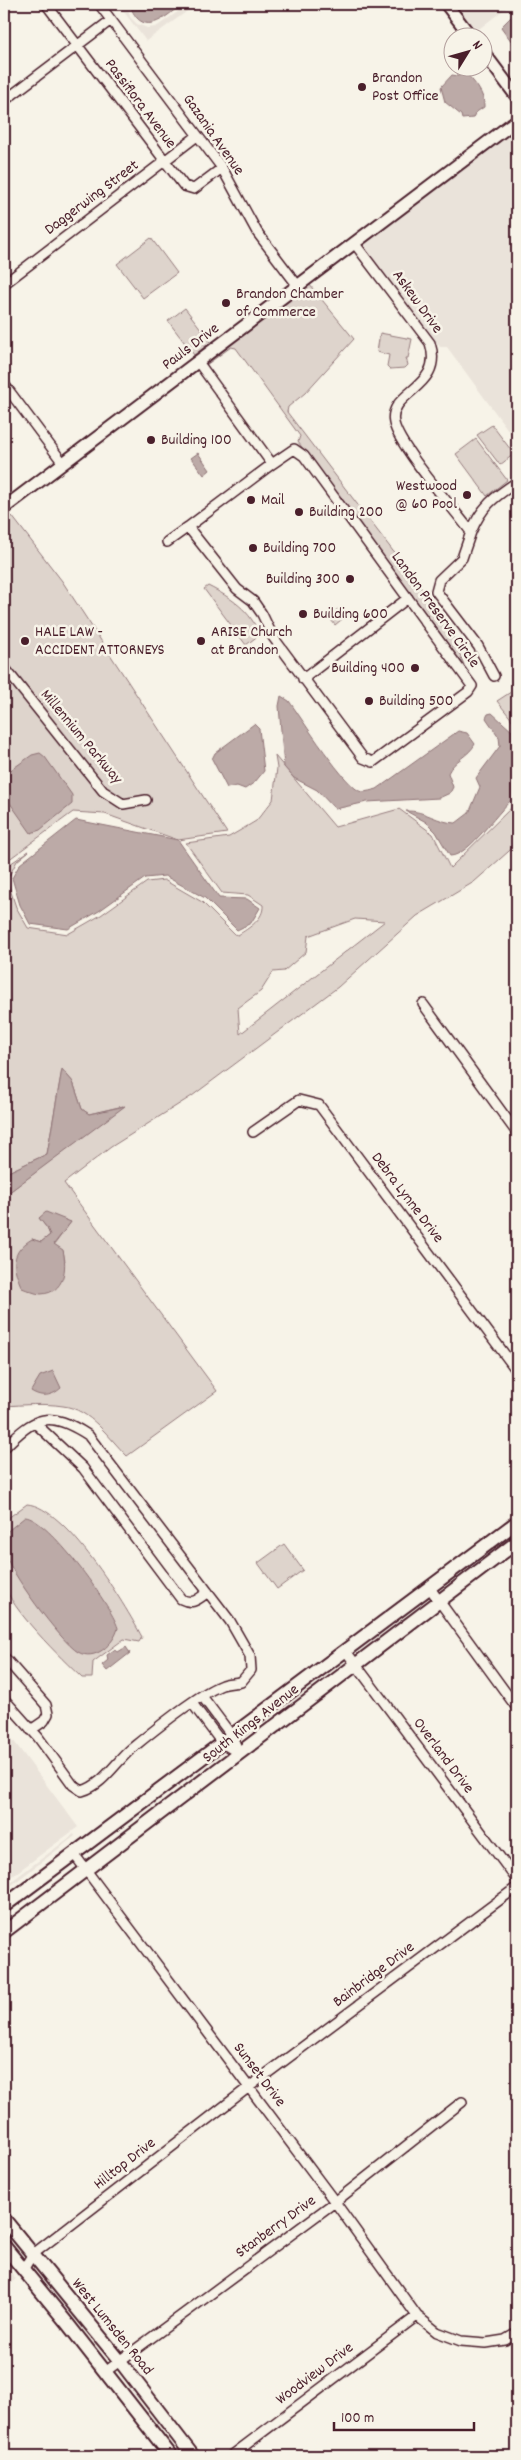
<svg xmlns="http://www.w3.org/2000/svg" width="521" height="2460" viewBox="0 0 521 2460" font-family="Dekko,sans-serif">
	<style>
		.built { fill: #eae3da }
		.green { fill: #ded4cc; stroke: #947a7c; fill-rule: evenodd }
		.water { fill: #bcaaa7; stroke: #8e7275 }
		.lines { fill: none; stroke-linecap: round; stroke-linejoin: round }
		.minor-casing { stroke: #4a1f2b; stroke-width: 12 }
		.tertiary-casing { stroke: #4a1f2b; stroke-width: 15 }
		.secondary-casing { stroke: #4a1f2b; stroke-width: 16 }
		.minor { stroke: #f7f3e8; stroke-width: 9 }
		.tertiary { stroke: #f7f3e8; stroke-width: 11 }
		.secondary { stroke: #f7f3e8; stroke-width: 12 }
		.poi-dot { fill: #4a1f2b; stroke: #f7f3e8; stroke-width: 2 }
		.labels { text-anchor: middle; dominant-baseline: central; stroke-width: 5; stroke-linejoin: round; paint-order: stroke }
		.poi-label { font-size: 16px; fill: #4a1f2b; stroke: #f7f3e8; text-anchor: start }
		.street-label { font-size: 16px; fill: #4a1f2b; stroke: #f7f3e8 }
	</style>
	<rect width="100%" height="100%" fill="#f7f3e8"/>
	<filter id="ink" filterUnits="userSpaceOnUse"><feTurbulence type="fractalNoise" baseFrequency=".02" numOctaves="2"/><feDisplacementMap in="SourceGraphic" scale="10" xChannelSelector="R" yChannelSelector="G"/><feConvolveMatrix kernelMatrix="1 2 1 2 8 2 1 2 1" color-interpolation-filters="sRGB"/></filter>
	<g filter="url(#ink)">
		<path class="built" d="M118,4H127L130,17L137,24L147,28L156,27L189,4H197L146,41Z
			M453,4H511L475,32Z
			M517,126V442L447,347H440L362,244Z
			M4,1728L78,1827L4,1882Z
			M74,1834L75,1836L4,1891V1887Z
			M4,2263L16,2279L4,2288Z"/>
		<path class="green" d="M151,238L177,273L143,298L117,264Z
			M309,284L354,339L305,393L288,407L287,412L428,597L451,631L464,665L298,442L300,436L236,348L231,347L206,365L205,363Z
			M185,308L211,342L194,355L168,321Z
			M380,333L412,339L408,358H406L408,365L405,368L390,369L387,366L389,355L377,352Z
			M492,425L514,454L500,465L477,435Z
			M476,439L507,480L487,496L456,454Z
			M12,516L62,581L227,833L178,840L105,814L73,812L4,863V521Z
			M208,586C230,597 252,611 259,635L246,645L204,589Z
			M341,607L347,615L335,625L328,616Z
			M517,688V726L497,701Z
			M275,756L335,827L399,809L433,834L450,868L517,802V844L474,882L417,916L338,987L192,1096L111,1147L64,1183L217,1391L127,1456C109,1438 90,1409 63,1406C44,1403 23,1405 4,1406V1196L123,1106L89,1114L82,1109L73,1082L62,1070L47,1154L4,1174V868L29,851L17,861L7,880L16,907L28,928L68,934L101,915L147,882L164,880L202,902L234,934L238,935C249,928 264,919 263,905L248,895L222,893L186,843L229,837L256,821L273,800L277,768ZM355,919L385,921L240,1034L238,1008L261,991L273,972L284,971L306,952L308,936ZM39,1218L71,1222L54,1245L63,1251L65,1261L32,1239L41,1242L50,1235L47,1228Z
			M27,1504C66,1507 124,1603 142,1637L139,1642L124,1639L93,1662L92,1678H82C62,1659 9,1608 4,1583C0,1568 4,1538 4,1521Z
			M284,1544L303,1570L277,1589L258,1563Z"/>
		<path class="water" d="M131,4H182C170,13 151,33 137,18C133,13 131,9 131,4Z
			M517,11V49L501,27Z
			M465,72C474,82 485,93 484,107L475,113L473,118L462,119L461,115L445,102L441,87L452,75L458,76Z
			M198,453L210,470L204,475L191,458Z
			M281,696L289,701C300,716 347,790 362,792C366,792 373,790 377,789L458,731L467,733L475,744C469,756 454,760 448,773L453,787L450,793L439,798L367,802L335,809L317,790L294,778L284,767L279,706Z
			M492,713L513,732L517,740V795C500,807 470,856 450,856L436,832L426,822L406,811C425,810 438,823 456,823L469,813L480,787L476,778L500,746L499,737L486,718L488,714Z
			M254,724L259,729L264,771L255,782L245,789L237,786L227,788L212,759L215,753Z
			M40,753L45,757L72,795V804L40,830L31,833L5,796L4,779L8,772L32,755Z
			M76,820L178,840L219,898L247,899L260,908L251,923L237,930L205,898L165,876L145,878L99,911L68,929L30,924L20,905L12,878L20,864Z
			M62,1069L73,1082L82,1109L89,1114L125,1106L4,1196V1174L47,1154Z
			M46,1212L71,1222L54,1244L63,1250C67,1268 65,1293 41,1294C35,1294 28,1290 22,1288C12,1267 10,1252 32,1239L41,1242L50,1235L47,1228L39,1218Z
			M53,1371L61,1388C52,1396 42,1398 31,1391L40,1376Z
			M25,1517C48,1518 111,1605 118,1628C114,1644 95,1662 78,1652C61,1642 7,1569 4,1550C3,1545 4,1539 4,1534Z
			M126,1647L130,1653L107,1671L102,1665L108,1660L107,1655L114,1650L118,1652Z"/>
		<g class="lines">
			<g class="minor-casing">
				<path id="minor" d="M46,4L184,186L194,189L222,168
					M99,4L222,168L257,232L298,286
					M4,101L111,20
					M355,244L430,343C445,389 387,391 394,423C399,447 454,509 471,532L462,558L439,580L436,591L478,646L494,676
					M4,284L197,136
					M198,362L272,464L294,449L304,456L472,686L468,692L373,762L363,758L273,637L262,614L253,601L237,589L188,527L272,464
					M4,384L63,463
					M471,532C482,506 494,497 517,482
					M167,542L188,527
					M4,667L103,791L123,804L146,800
					M303,679L408,598
					M423,1004L517,1133
					M253,1132L299,1100L319,1105L517,1371
					M35,1423L83,1468L181,1599C193,1605 197,1600 208,1592
					M4,1448C35,1416 49,1410 88,1435L230,1621L250,1656L251,1670L241,1682C235,1683 228,1683 222,1685C198,1694 152,1732 131,1749C115,1763 103,1785 82,1791L73,1785L38,1737L4,1699
					M429,1587L517,1708
					M345,1650L517,1880
					M4,1657L46,1705L48,1714L44,1721L31,1730
					M202,1696L232,1736L239,1753
					M192,1703L222,1743L239,1753
					M74,1854L335,2202L417,2316L437,2332L461,2341L486,2343L505,2340L517,2333
					M23,2270L32,2255L249,2087L517,1887
					M105,2372L335,2202L462,2102
					M231,2456L417,2316"/>
			</g>
			<g class="tertiary-casing">
				<path id="tertiary" d="M446,4L472,38
					M484,53L517,97
					M4,508L517,120"/>
			</g>
			<g class="secondary-casing">
				<path id="secondary" d="M4,1906L517,1522
					M4,1932L517,1542
					M4,2219L120,2361L193,2456
					M4,2246L67,2323L171,2456"/>
			</g>
			<use href="#minor" class="minor"/>
			<use href="#tertiary" class="tertiary"/>
			<use href="#secondary" class="secondary"/>
		</g>
	</g>
	<g class="poi-dot">
		<circle cx="362" cy="87" r="5"/>
		<circle cx="226" cy="303" r="5"/>
		<circle cx="151" cy="440" r="5"/>
		<circle cx="467" cy="495" r="5"/>
		<circle cx="251" cy="500" r="5"/>
		<circle cx="299" cy="512" r="5"/>
		<circle cx="253" cy="548" r="5"/>
		<circle cx="350" cy="579" r="5"/>
		<circle cx="303" cy="614" r="5"/>
		<circle cx="25" cy="641" r="5"/>
		<circle cx="201" cy="641" r="5"/>
		<circle cx="415" cy="668" r="5"/>
		<circle cx="369" cy="701" r="5"/>
	</g>
	<g class="labels">
		<g class="poi-label">
			<text x="372" y="78">Brandon<tspan x="372" dy="18">Post Office</tspan></text>
			<text x="236" y="294">Brandon Chamber<tspan x="236" dy="18">of Commerce</tspan></text>
			<text x="161" y="440">Building 100</text>
			<text x="457" y="486" text-anchor="end">Westwood<tspan x="457" dy="18">@ 60 Pool</tspan></text>
			<text x="261" y="500">Mail</text>
			<text x="309" y="512">Building 200</text>
			<text x="263" y="548">Building 700</text>
			<text x="340" y="579" text-anchor="end">Building 300</text>
			<text x="313" y="614">Building 600</text>
			<text x="35" y="632">HALE LAW -<tspan x="35" dy="18">ACCIDENT ATTORNEYS</tspan></text>
			<text x="211" y="632">ARISE Church<tspan x="211" dy="18">at Brandon</tspan></text>
			<text x="405" y="668" text-anchor="end">Building 400</text>
			<text x="379" y="701">Building 500</text>
		</g>
		<g class="street-label">
			<text transform="translate(140 104) rotate(53)">Passiflora Avenue</text>
			<text transform="translate(213 135) rotate(55)">Gazania Avenue</text>
			<text transform="translate(92 198) rotate(-37)">Daggerwing Street</text>
			<text transform="translate(417 302) rotate(54)">Askew Drive</text>
			<text transform="translate(191 347) rotate(-37)">Pauls Drive</text>
			<text transform="translate(435 610) rotate(54)">Landon Preserve Circle</text>
			<text transform="translate(81 737) rotate(50)">Millennium Parkway</text>
			<text transform="translate(407 1198) rotate(53)">Debra Lynne Drive</text>
			<text transform="translate(251 1724) rotate(-38)">South Kings Avenue</text>
			<text transform="translate(443 1756) rotate(53)">Overland Drive</text>
			<text transform="translate(374 1975) rotate(-37)">Bainbridge Drive</text>
			<text transform="translate(259 2075) rotate(53)">Sunset Drive</text>
			<text transform="translate(125 2164) rotate(-38)">Hilltop Drive</text>
			<text transform="translate(276 2227) rotate(-36)">Stanberry Drive</text>
			<text transform="translate(112 2327) rotate(51)">West Lumsden Road</text>
			<text transform="translate(315 2374) rotate(-37)">Woodview Drive</text>
		</g>
	</g>
	<rect width="521" height="2460" fill="none" stroke="#f7f3e8" stroke-width="20"/>
	<rect x="10" y="10" width="501" height="2440" fill="none" stroke="#4a1f2b" stroke-width="2" filter="url(#ink)"/>
	<g transform="translate(468 52) rotate(53)"><circle r="24" fill="#f7f3e8" stroke="#b29e9c"/>
	<path d="M0-4L9 19L0 12L-9 19Z" fill="#4a1f2b"/>
	<text y="-8" font-size="14" font-weight="bold" text-anchor="middle" fill="#4a1f2b">N</text>
	</g>
	<path d="M334 2422v8h140v-8" fill="none" stroke="#4a1f2b" stroke-width="2.5"/>
	<text x="341" y="2422" font-size="15" fill="#4a1f2b" stroke="#f7f3e8" stroke-width="4" paint-order="stroke">100 m</text>
</svg>
